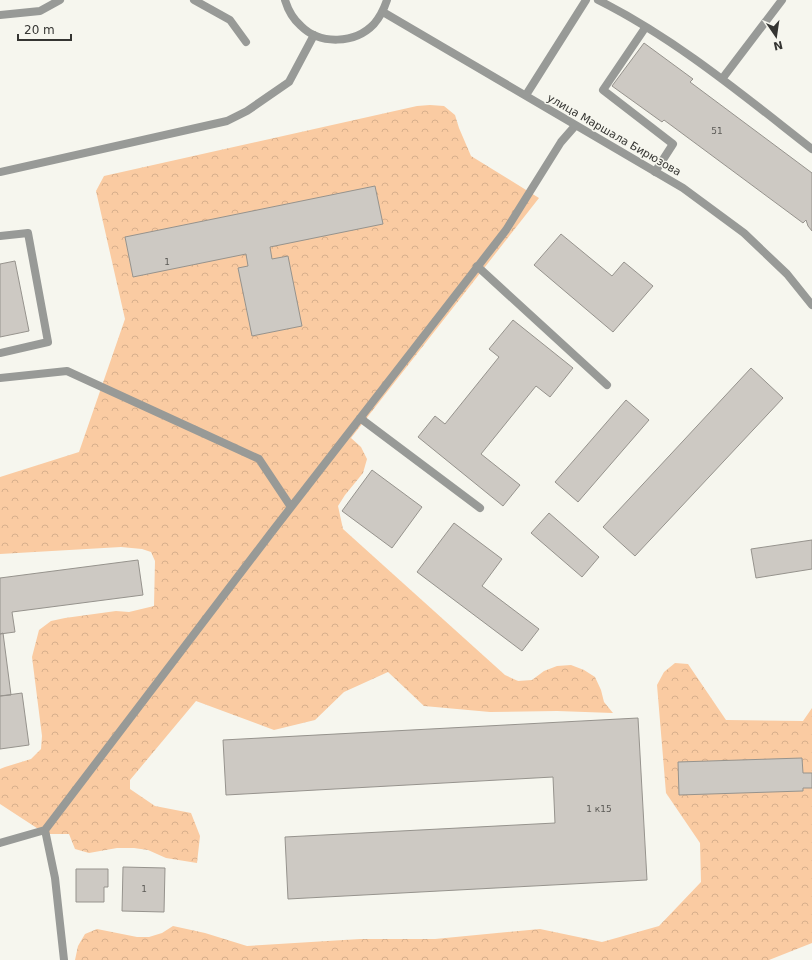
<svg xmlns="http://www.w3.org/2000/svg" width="812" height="960" viewBox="0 0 812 960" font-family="'DejaVu Sans',sans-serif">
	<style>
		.forest { fill: url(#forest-crowns) }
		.building { fill: #cdc9c3; stroke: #96938d }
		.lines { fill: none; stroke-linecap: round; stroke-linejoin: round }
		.service { stroke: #989a97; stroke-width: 8 }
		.minor { stroke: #989a97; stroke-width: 8 }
		.tertiary { stroke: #989a97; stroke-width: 8 }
		.labels { text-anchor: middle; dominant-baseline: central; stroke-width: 3; stroke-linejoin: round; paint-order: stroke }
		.number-label { font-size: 9px; fill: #5b5a56 }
		.street-label { font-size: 11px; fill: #353532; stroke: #f6f6ee }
	</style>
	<defs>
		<pattern id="forest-crowns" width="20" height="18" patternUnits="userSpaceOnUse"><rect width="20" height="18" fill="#facba2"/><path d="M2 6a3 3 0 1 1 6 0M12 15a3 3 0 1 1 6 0" fill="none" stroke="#d7af8c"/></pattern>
	</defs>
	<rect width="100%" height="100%" fill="#f6f6ee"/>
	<path class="forest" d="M430,105L444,106L455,115L459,128L471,156L539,198L351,438L361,447L367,459L363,473L345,495L338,506L343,529L505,675L518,681L532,680L544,671L557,666L571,665L584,670L595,677L601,690L604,702L613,713L557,711L490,712L424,706L388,672L344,692L315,720L274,730L196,701L130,780V789L155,806L191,813L200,836L197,863L166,858L148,850L134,848H117L89,853L75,849L69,834H46L0,804V769L5,767L31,759L41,749L42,736L32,657L39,630L51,621L65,618L116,611L129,612L154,606L155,561L151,552L142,549L121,547L0,554V477L79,452L125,319L96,191L104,176L417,106Z
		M675,663L688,664L726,720L803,721L812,708V943L769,960H75L78,946L85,934L97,929L137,937H149L162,933L173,926L205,933L247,946L360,939H435L540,929L602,942L659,926L701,882L700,843L666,793L657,685L664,672Z"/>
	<path class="building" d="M644,43L693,79L690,82L812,173V231L808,226L806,220L803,223L664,120L662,122L612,86Z
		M375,186L383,224L270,247L272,259L288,256L302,326L252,336L238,268L248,266L246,254L133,277L125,237Z
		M561,234L612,276L624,262L653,286L613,332L534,265Z
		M15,261L29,331L0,337V264Z
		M513,320L573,368L550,397L536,386L481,454L520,485L503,506L418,437L435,416L445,424L499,357L489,349Z
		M751,368L783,398L635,556L603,527Z
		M626,400L649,420L578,502L555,482Z
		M372,470L422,507L392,548L342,511Z
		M549,513L599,557L582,577L531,533Z
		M454,523L502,559L482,586L539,629L522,651L417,572Z
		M812,540V569L756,578L751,549Z
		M138,560L143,595L12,612L15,632L0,634V578Z
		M3,633L11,695L0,696V634Z
		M22,693L29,745L0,749V696Z
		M638,718L647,880L288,899L285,837L555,823L553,777L226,795L223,740Z
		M802,758L803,773H812V788H803V791L679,795L678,762Z
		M123,867L165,868L164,912L122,911Z
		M76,869H108V887H104V902H76Z"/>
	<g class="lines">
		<path class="service" d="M194,0L230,20L246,42
			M598,0C676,39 744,96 812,149
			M0,15L40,11L60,0
			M645,28L603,90L673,144L655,172
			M722,79L782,0
			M526,95L586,0
			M0,236L28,233L48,342L0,353
			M477,266L607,385
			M0,378L67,371L259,459L291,507
			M360,418L480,508
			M0,843L45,830
			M64,960L55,878L45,830L271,533L506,230L561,142L575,126"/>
		<path class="minor" d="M0,172L227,121L247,111L289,82L314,35"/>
		<path class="tertiary" d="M285,0C288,10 293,19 301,26C320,45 355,44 374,24C380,17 384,9 387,0
			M383,12L683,188L744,233L787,274L812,305"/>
	</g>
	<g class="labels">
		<g class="number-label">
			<text x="717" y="131">51</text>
			<text x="167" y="262">1</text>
			<text x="599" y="809">1 к15</text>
			<text x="144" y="889">1</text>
		</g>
		<g class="street-label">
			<text transform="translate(614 135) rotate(30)">улица Маршала Бирюзова</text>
		</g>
	</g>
	<g transform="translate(776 36) rotate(167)" stroke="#f6f6ee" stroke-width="3" paint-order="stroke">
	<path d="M0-3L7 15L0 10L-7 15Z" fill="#353532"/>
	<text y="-6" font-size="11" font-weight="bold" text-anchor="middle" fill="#353532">N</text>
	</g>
	<path d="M18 34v6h53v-6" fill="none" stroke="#353532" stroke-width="2"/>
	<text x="24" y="34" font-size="12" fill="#353532" stroke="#f6f6ee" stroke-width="3" paint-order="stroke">20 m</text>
</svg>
